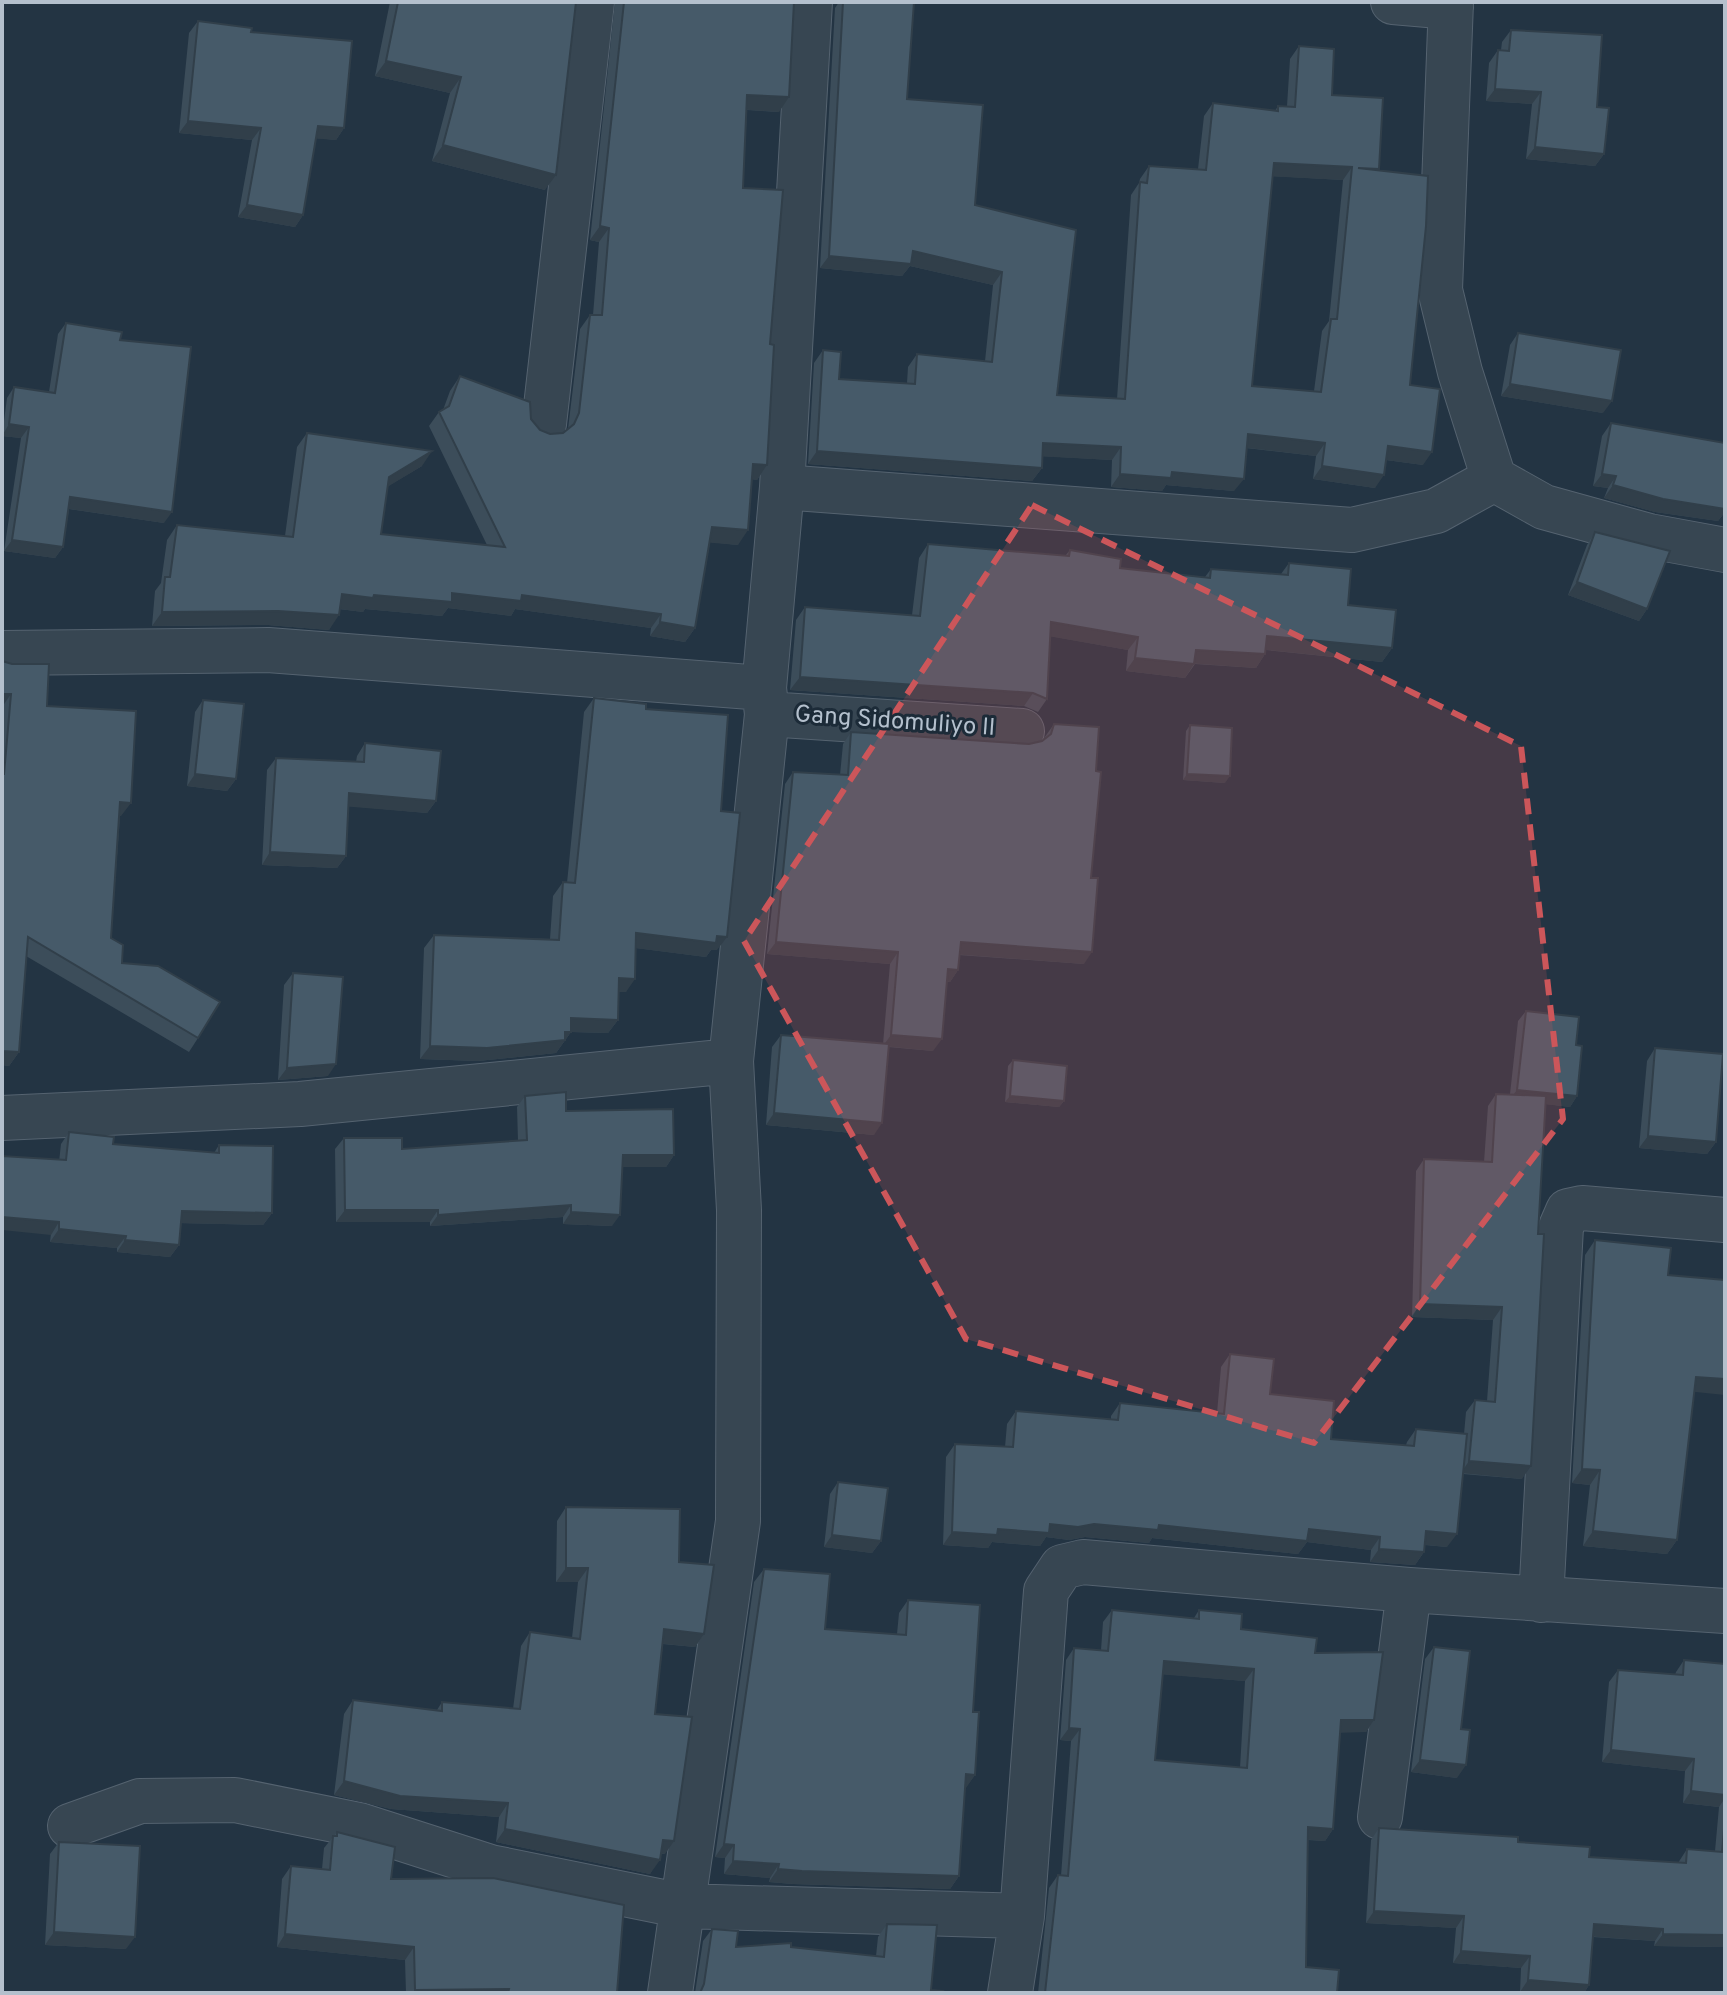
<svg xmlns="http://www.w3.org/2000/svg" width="1727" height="1995" viewBox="0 0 1727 1995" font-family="Overpass,sans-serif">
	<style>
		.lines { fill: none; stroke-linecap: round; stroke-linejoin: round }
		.minor-casing { stroke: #556370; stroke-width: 46 }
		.minor { stroke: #374652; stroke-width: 44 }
		.wall { fill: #3c4d5a; fill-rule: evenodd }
		.shaded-wall { fill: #313f4a }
		.building { fill: #465a69; stroke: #313f4a; stroke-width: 2; fill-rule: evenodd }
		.marked { fill: #cc565a; fill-opacity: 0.2; stroke: #cc565a; stroke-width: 6; stroke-dasharray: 16 10; stroke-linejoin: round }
		.labels { text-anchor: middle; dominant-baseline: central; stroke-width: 6; stroke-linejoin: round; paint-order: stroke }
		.street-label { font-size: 24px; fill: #b4c0cd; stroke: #1c2b38 }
	</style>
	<rect width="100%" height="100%" fill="#233443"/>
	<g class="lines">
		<g class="minor-casing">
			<path id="minor" d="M1393,2L1451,7
				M1451,2L1440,290L1460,372L1494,479L1544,507L1649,536L1725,550
				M544,424L592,2
				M782,487L1352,530L1436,511L1494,479
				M2,653L268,650L764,688
				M767,714L1022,731
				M2,1118L300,1104L731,1061L767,714L764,688L782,487L810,2
				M1541,1600L1561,1227L1568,1211L1582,1208L1725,1220
				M1380,1817L1409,1590
				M70,1826L140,1801L235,1800L359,1825L490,1867L683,1906L1022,1916
				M670,1993L738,1521L739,1210L731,1061
				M1010,1993L1022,1916L1046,1591L1062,1567L1083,1562L1409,1590L1725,1611"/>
		</g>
		<use href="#minor" class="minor"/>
	</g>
	<path class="wall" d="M390,2H576L545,190L432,161L450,93L375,76Z
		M615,2H794L779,112L747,110L743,188L770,344L767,465L757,480L752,479L738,545L710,542L695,628L685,642L650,636L651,628L515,609L511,616L448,608L442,616L365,609L363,612L339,609L329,630L268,625L152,626L155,591L161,583L167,540L177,525L285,536L297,447L307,433L422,466L388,486L381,534L487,545L429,426L439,412L443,410L450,391L460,376L531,419L540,430L550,434L563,433L568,429L580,329L590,315H593L599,242L590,240Z
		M839,2H914L907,99L975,205L1057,395L1117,399L1131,195L1139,183L1140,179L1149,166L1198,169L1204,116L1213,103L1275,111L1278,106H1287L1290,59L1299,46L1332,95L1378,170L1410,385L1423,465L1386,460L1375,488L1313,479L1316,456L1246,448L1234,491L1166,485L1162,491L1111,487L1112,460L1042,456V468L1032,481L808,464L814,363L823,350L839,379L907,383L908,367L917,354L985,361L993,285L910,266L902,276L820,268L835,8ZM1272,176L1343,180L1329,321L1322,331L1314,391L1252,386Z
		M198,21L251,32L344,128L336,140L316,138L303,215L295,227L238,217L252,140L179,133L189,33Z
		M1511,30L1604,154L1595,166L1526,159L1532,104L1486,101L1489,63L1498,50H1501L1502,42Z
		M66,323L120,340L164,523L69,509L63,547L55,558L4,551L21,438L2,436L7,398L14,387L49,392L58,334Z
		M1518,333L1603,413L1501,396L1510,345Z
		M1611,423L1725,443V512L1718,521L1655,512L1604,498L1608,488L1593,486L1602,436Z
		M1595,532L1647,609L1639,621L1568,595L1587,545Z
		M928,544L1065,556L1070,550L1120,568L1205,577L1211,569L1281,574L1289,563L1348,605L1392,648L1382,662L1266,650L1265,654L1256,668L1195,664L1185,678L1126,671L1128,650L1050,636L1047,699L1038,712L1024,706L790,690L796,620L805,607L912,615L919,558Z
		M2,661L47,706L121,816H120L111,938L122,963L198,1038L189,1052L26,956L19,1052L9,1066L2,1065Z
		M594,698L646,709L721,811L717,950H711L706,957L636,948L626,992H619L618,1020L608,1033L571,1032L556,1053L478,1061L420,1059L424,948L434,935L550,939L553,896L563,882L567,883L584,712Z
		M203,700L236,779L227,791L187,786L195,712Z
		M1054,724L1091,878L1084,964L959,955L958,970L950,982H947L933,1051L889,1047L874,1135L766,1125L772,1047L781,1035L883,1044L890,964L767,954L785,784L793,772L840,775L843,744L851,732L1029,744L1042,741Z
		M1190,725L1225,783L1183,780L1186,731Z
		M365,743L436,801L427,813L349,806L346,856L337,868L262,865L267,770L276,758L356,762L357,756Z
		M293,973L328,1076L278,1080L284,985Z
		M1526,1011L1576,1045L1577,1096L1570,1107L1546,1104L1522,1479L1463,1474L1447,1547L1425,1545L1424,1552L1415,1565L1370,1562L1371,1550L1307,1542L1298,1554L1152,1538L1149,1543L1085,1537L1069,1540L1046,1537L1040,1546L992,1542L988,1548L943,1545L946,1457L955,1444L1005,1447L1007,1424L1016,1411L1111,1419V1416L1120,1403L1217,1413L1221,1367L1230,1354L1270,1394L1331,1439L1406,1445L1407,1442L1416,1429L1464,1434L1466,1412L1475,1400L1487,1401L1493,1320L1412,1317L1416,1171L1424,1159L1484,1162L1488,1106L1496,1094H1510L1518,1021Z
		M1655,1048L1716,1142L1707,1154L1639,1148L1647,1061Z
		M1013,1060L1064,1101L1059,1107L1005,1102L1008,1066Z
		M525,1096L566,1111L674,1155L666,1167H622L612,1226L563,1224V1217L430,1226V1222H336L335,1149L344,1138L402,1149L518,1141L517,1107Z
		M69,1132L113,1144L214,1153L219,1145L272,1213L263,1225L180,1223L179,1245L170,1257L117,1252V1248L50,1242L61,1144Z
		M1595,1240L1668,1275L1677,1540L1667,1554L1583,1546L1590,1485L1572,1483L1585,1255Z
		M838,1482L881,1541L872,1553L824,1547L830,1494Z
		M566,1507L679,1562L704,1634L695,1647L663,1644L655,1714L665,1854H661L650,1874L496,1842L499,1817L391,1809L334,1795L344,1714L353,1700L437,1710L442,1702L513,1709L521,1646L530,1632L572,1638L578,1582H556L557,1521Z
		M764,1569L825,1629L897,1634L899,1613L908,1600L973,1712L975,1775L965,1788L959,1876L950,1889L793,1884L769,1882L770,1878L724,1874L725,1858L715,1857L754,1582Z
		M1112,1610L1194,1618L1199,1610L1241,1629L1315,1653L1374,1720L1366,1732H1340L1333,1829L1325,1841L1308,1840L1306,1967L1337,1993H1038L1049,1888L1058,1875L1061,1876L1071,1741L1060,1740L1066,1660L1074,1648L1101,1650L1103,1622ZM1163,1674L1245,1681L1240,1768L1155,1760Z
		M1434,1647L1461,1729L1457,1778L1411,1772L1425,1659Z
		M1684,1660L1725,1664V1947L1654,1946L1655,1941L1593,1937L1589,1985L1584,1993H1527L1520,1992L1521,1968L1453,1963L1456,1928L1366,1923L1371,1840L1379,1828L1518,1842L1589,1857L1678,1863L1687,1849L1715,1851L1719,1807L1683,1803L1685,1771L1602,1762L1609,1682L1618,1670L1675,1675L1676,1672Z
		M337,1832L391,1879L617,1993H406L405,1960L277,1947L282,1879L291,1866L322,1869L324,1848Z
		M59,1842L126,1949L45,1945L50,1854Z
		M887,1924L931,1990L942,1993H695L703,1941L712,1929L736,1947H791L876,1956L878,1937Z"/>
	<path class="shaded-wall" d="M386,61L461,77L450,93L375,76Z
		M1495,89L1541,92L1532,104L1486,101Z
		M747,95L789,97L779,112L737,109Z
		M188,121L261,128L252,140L179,133Z
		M318,126L344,128L336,140L310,138Z
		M443,145L556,175L545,190L432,161Z
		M1535,147L1604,154L1595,166L1526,159Z
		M1274,163L1352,167L1343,180L1265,176Z
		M247,205L303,215L295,227L238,217Z
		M600,226L609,228L599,242L590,240Z
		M913,251L1002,272L993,285L910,266L902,276L820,268L829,256Z
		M1510,384L1612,401L1603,413L1501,396Z
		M9,424L29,427L21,438L2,436Z
		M1248,434L1325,443L1316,456L1239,447Z
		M1043,443L1121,447L1112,460L1034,456Z
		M1388,446L1432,452L1423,465L1379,459Z
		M432,451L422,466L379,492L389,477Z
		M817,451L1042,468L1032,481L808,464Z
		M753,464L767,465L757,480L743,478Z
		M1322,466L1384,475L1375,488L1313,479Z
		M1172,472L1244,479L1234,491L1166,485L1162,491L1111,487L1120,474Z
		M1602,474L1616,476L1608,488L1593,486Z
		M1613,485L1725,509V512L1718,521L1655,512L1604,498Z
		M70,497L172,512L164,523L63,508Z
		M712,527L748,530L738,545L702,542Z
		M12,540L63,547L55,558L4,551Z
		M1577,582L1647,609L1639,621L1568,595Z
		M452,593L522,595L661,614L651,628L515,609L511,616L448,608L442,616L365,609L363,612L332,608L342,594L374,595Z
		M278,611L339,615L329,630L268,625L152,626L162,612Z
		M660,622L695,628L685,642L650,636Z
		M1051,622L1138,637L1128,650L1042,635Z
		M1267,636L1392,648L1382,662L1257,649Z
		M1196,650L1265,654L1256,668L1187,663Z
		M1135,658L1194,664L1185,678L1126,671Z
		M800,677L1033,693L1024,706L790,690Z
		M2,694H11L2,707Z
		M195,774L236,779L227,791L187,786Z
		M1187,774L1230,776L1225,783L1183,780Z
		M349,793L436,801L427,813L341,806Z
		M120,802L131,803L121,816H111Z
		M270,852L346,856L337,868L262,865Z
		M636,933L717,936L727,937L717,950H711L706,957L627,947Z
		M776,942L898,952L890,964L767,954Z
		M961,942L1092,952L1084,964L952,954Z
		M948,969L958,970L950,982L939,981Z
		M619,978L635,979L626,992H610Z
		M571,1018L618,1020L608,1033L571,1032L556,1053L478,1061L420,1059L430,1046Z
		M891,1035L942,1039L933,1051L883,1046Z
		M2,1051L19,1052L9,1066L2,1065Z
		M336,1064L328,1076L278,1080L287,1068Z
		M1517,1090L1577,1096L1570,1107L1509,1100Z
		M1010,1096L1064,1101L1059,1107L1005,1102Z
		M774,1113L882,1123L874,1135L766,1125Z
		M1648,1136L1716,1142L1707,1154L1639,1148Z
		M623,1155H674L666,1167H615Z
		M571,1205L563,1217L430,1226L438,1215Z
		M345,1210H438L430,1222H336Z
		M182,1211L272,1213L263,1225L173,1223Z
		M571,1212L620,1215L612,1226L563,1224Z
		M2,1217L59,1222L51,1235L2,1230Z
		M59,1229L126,1236L117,1248L50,1242Z
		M125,1240L179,1245L170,1257L117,1252Z
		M1420,1304L1502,1307L1493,1320L1412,1317Z
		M1696,1377L1725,1379V1395L1686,1391Z
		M1469,1461L1531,1466L1522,1479L1461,1473Z
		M1582,1469L1600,1470L1590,1485L1572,1483Z
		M1050,1524L1309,1529L1380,1537L1371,1550L1307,1542L1298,1554L1152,1538L1149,1543L1085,1537L1069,1540L1046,1537L1040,1546L992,1542L988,1548L943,1545L952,1532Z
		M1426,1531L1457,1534L1447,1547L1417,1544Z
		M1593,1531L1677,1540L1667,1554L1583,1546Z
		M832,1535L881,1541L872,1553L824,1547Z
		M1379,1549L1424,1552L1415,1565L1370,1562Z
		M566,1568H588L578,1582H556Z
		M664,1629L704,1634L695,1647L655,1643Z
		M1164,1661L1254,1669L1245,1681L1156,1674Z
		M1341,1720H1374L1366,1732L1333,1733Z
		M1069,1728L1080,1729L1071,1741L1060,1740Z
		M1611,1750L1694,1759L1685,1771L1602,1762Z
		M1420,1760L1466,1765L1457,1778L1411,1772Z
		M966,1774L975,1775L966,1788L957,1787Z
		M344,1781L508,1803L499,1817L391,1809L334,1795Z
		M1691,1791L1725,1795V1798L1719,1807L1683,1803Z
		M1308,1827L1333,1829L1325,1841L1299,1839Z
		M505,1829L660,1860L650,1874L496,1842Z
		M663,1840L674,1841L665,1854L653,1853Z
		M724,1844L734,1845L725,1858L715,1857Z
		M733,1861L779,1864L770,1878L724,1874Z
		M778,1869L959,1876L950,1889L793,1884L769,1882Z
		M1374,1911L1464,1916L1456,1928L1366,1923Z
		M1594,1924L1663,1929L1655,1941L1585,1936Z
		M54,1932L135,1937L126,1949L45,1945Z
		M285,1934L414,1947L405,1960L277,1947Z
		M1663,1934L1725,1935V1947L1654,1946Z
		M1461,1951L1530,1956L1521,1968L1453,1963Z
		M1528,1980L1589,1985L1584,1993L1520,1992Z
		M509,1989L506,1993H412L415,1990Z"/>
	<path class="building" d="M398,2H576L556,175L443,145L461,77L386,61Z
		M624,2H794L789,97L747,95L743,188L783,190L770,344L774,345L767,465L753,464L748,530L712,527L695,628L660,622L661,614L522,595L521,601L452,593V602L374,595L373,598L342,594L339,615L278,611L162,612L165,577H170L177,525L293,537L307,433L432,451L389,477L381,534L505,547L439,412L449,406L460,376L530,402L531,419L540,430L550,434L563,433L574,424L579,413L590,315H602L609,228L600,226Z
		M843,2H914L907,99L983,105L975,205L1076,230L1057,395L1125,399L1140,182L1147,183L1149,166L1206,170L1213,103L1278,111V106L1295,107L1299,46L1334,49L1332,95L1383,98L1379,169L1358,168L1428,176L1426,226L1410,385L1440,389L1432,452L1388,446L1384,475L1322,466L1325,443L1248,434L1244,479L1172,472L1171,478L1120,474L1121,447L1043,443L1042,468L817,451L823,350L841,352L839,379L915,384L917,354L992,362L1002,272L913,251L911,264L829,256ZM1274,163L1352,167L1337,319H1331L1321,392L1252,386Z
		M198,21L252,28L251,32L352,41L344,128L318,126L303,215L247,205L261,128L188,121Z
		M1511,30L1602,35L1597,107L1609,108L1604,154L1535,147L1541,92L1495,89L1498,50L1509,51Z
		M66,323L122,332L120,340L191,347L172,512L70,497L63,547L12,540L29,427L9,424L14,387L55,393Z
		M1518,333L1621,350L1612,401L1510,384Z
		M1611,423L1725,443V509L1663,499L1613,485L1616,476L1602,474Z
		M1595,532L1670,551L1647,609L1577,582Z
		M928,544L1069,556L1070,550L1121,559L1120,568L1210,578L1211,569L1288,575L1289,563L1351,569L1348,605L1396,610L1392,648L1267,636L1265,654L1196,650L1194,664L1135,658L1138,637L1051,622L1047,699L1033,693L800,677L805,607L920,616Z
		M2,661L12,664H49L47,706L136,711L131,803L120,802L111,938L123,945L122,963L158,966L220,1002L198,1038L28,937L19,1052L2,1051V774H4L11,694H2Z
		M594,698L646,704V709L728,715L721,811L740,813L727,937L717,936L716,943L636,933L635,979L619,978L618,1020L571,1018V1032H565V1040L487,1048L430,1046L434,935L559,940L563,882L575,883Z
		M203,700L244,704L236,779L195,774Z
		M1054,724L1099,727L1096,771L1101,772L1091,878H1098L1092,952L961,942L958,970L948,969L942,1039L891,1035L898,952L776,942L793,772L848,775L851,732L1029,744L1042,741L1051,734Z
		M1190,725L1232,728L1230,776L1187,774Z
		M365,743L441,751L436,801L349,793L346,856L270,852L276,758L364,762Z
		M293,973L343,977L336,1064L287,1068Z
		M1526,1011L1579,1017L1576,1045L1582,1046L1577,1096L1517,1090Z
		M781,1035L889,1044L882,1123L774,1113Z
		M1655,1048L1723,1054L1716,1142L1648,1136Z
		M1013,1060L1067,1066L1064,1101L1010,1096Z
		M566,1092V1111L673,1109L674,1155H623L620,1215L571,1212V1205L438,1215V1210H345L344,1138H402V1149L527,1140L525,1096Z
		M1496,1094L1546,1096L1538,1234H1544L1531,1466L1469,1461L1475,1400L1495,1402L1502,1307L1420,1304L1424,1159L1492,1162Z
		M69,1132L114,1137L113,1144L219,1153V1145L273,1146L272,1213L182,1211L179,1245L125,1240L126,1236L59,1229V1222L2,1217V1156L66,1160Z
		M1595,1240L1671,1248L1668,1275L1725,1280V1379L1696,1377L1677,1540L1593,1531L1600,1470L1582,1469Z
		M1230,1354L1274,1359L1270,1394L1334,1401L1331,1439L1414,1446L1416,1429L1467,1434L1457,1534L1426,1531L1424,1552L1379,1549L1380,1537L1309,1529L1307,1541L1159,1525L1158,1530L1094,1524L1078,1527L1050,1524L1049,1533L998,1529L997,1535L952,1532L955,1444L1013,1447L1016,1411L1118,1420L1120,1403L1224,1414Z
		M838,1482L888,1488L881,1541L832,1535Z
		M566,1507L680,1509L679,1562L714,1565L704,1634L664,1629L655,1714L692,1717L674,1841L663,1840L660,1860L505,1829L508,1803L400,1796L344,1781L353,1700L442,1711V1702L520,1709L530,1632L580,1639L588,1568H566Z
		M764,1569L830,1574L825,1629L906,1635L908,1600L980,1605L973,1712H979L975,1775L966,1774L959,1876L802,1871L778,1869L779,1864L733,1861L734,1845L724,1844Z
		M1112,1610L1199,1619V1610L1242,1614L1241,1629L1317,1638L1315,1653L1383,1652L1374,1720H1341L1333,1829L1308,1827L1306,1967L1339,1970L1337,1993H1045L1058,1875L1068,1876L1080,1729L1069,1728L1074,1648L1108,1651ZM1164,1661L1254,1669L1247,1768L1155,1760Z
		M1434,1647L1470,1651L1461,1729L1470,1730L1466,1765L1420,1760Z
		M1684,1660L1725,1664V1795L1691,1791L1694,1759L1611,1750L1618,1670L1683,1675Z
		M1725,1818V1935L1663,1934V1929L1594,1924L1589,1985L1528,1980L1530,1956L1461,1951L1464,1916L1374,1911L1379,1828L1518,1837V1842L1590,1847L1589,1857L1686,1863L1687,1849L1722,1852Z
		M337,1832L395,1847L391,1879L493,1878L624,1905L617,1993H508L509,1989L415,1990L414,1947L285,1934L291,1866L330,1870L333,1836H337Z
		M59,1842L140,1846L135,1937L54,1932Z
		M887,1924L937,1925L931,1990L943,1991L942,1993H700L704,1984L712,1929L738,1931L736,1947L791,1943V1947L884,1957Z"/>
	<path class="marked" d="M1032,505L1521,746L1563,1119L1314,1443L966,1339L744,941Z"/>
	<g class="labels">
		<g class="street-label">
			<text transform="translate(895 722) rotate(4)">Gang Sidomuliyo II</text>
		</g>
	</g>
	<rect width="1727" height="1995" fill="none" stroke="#b4c0cd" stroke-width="8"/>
</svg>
